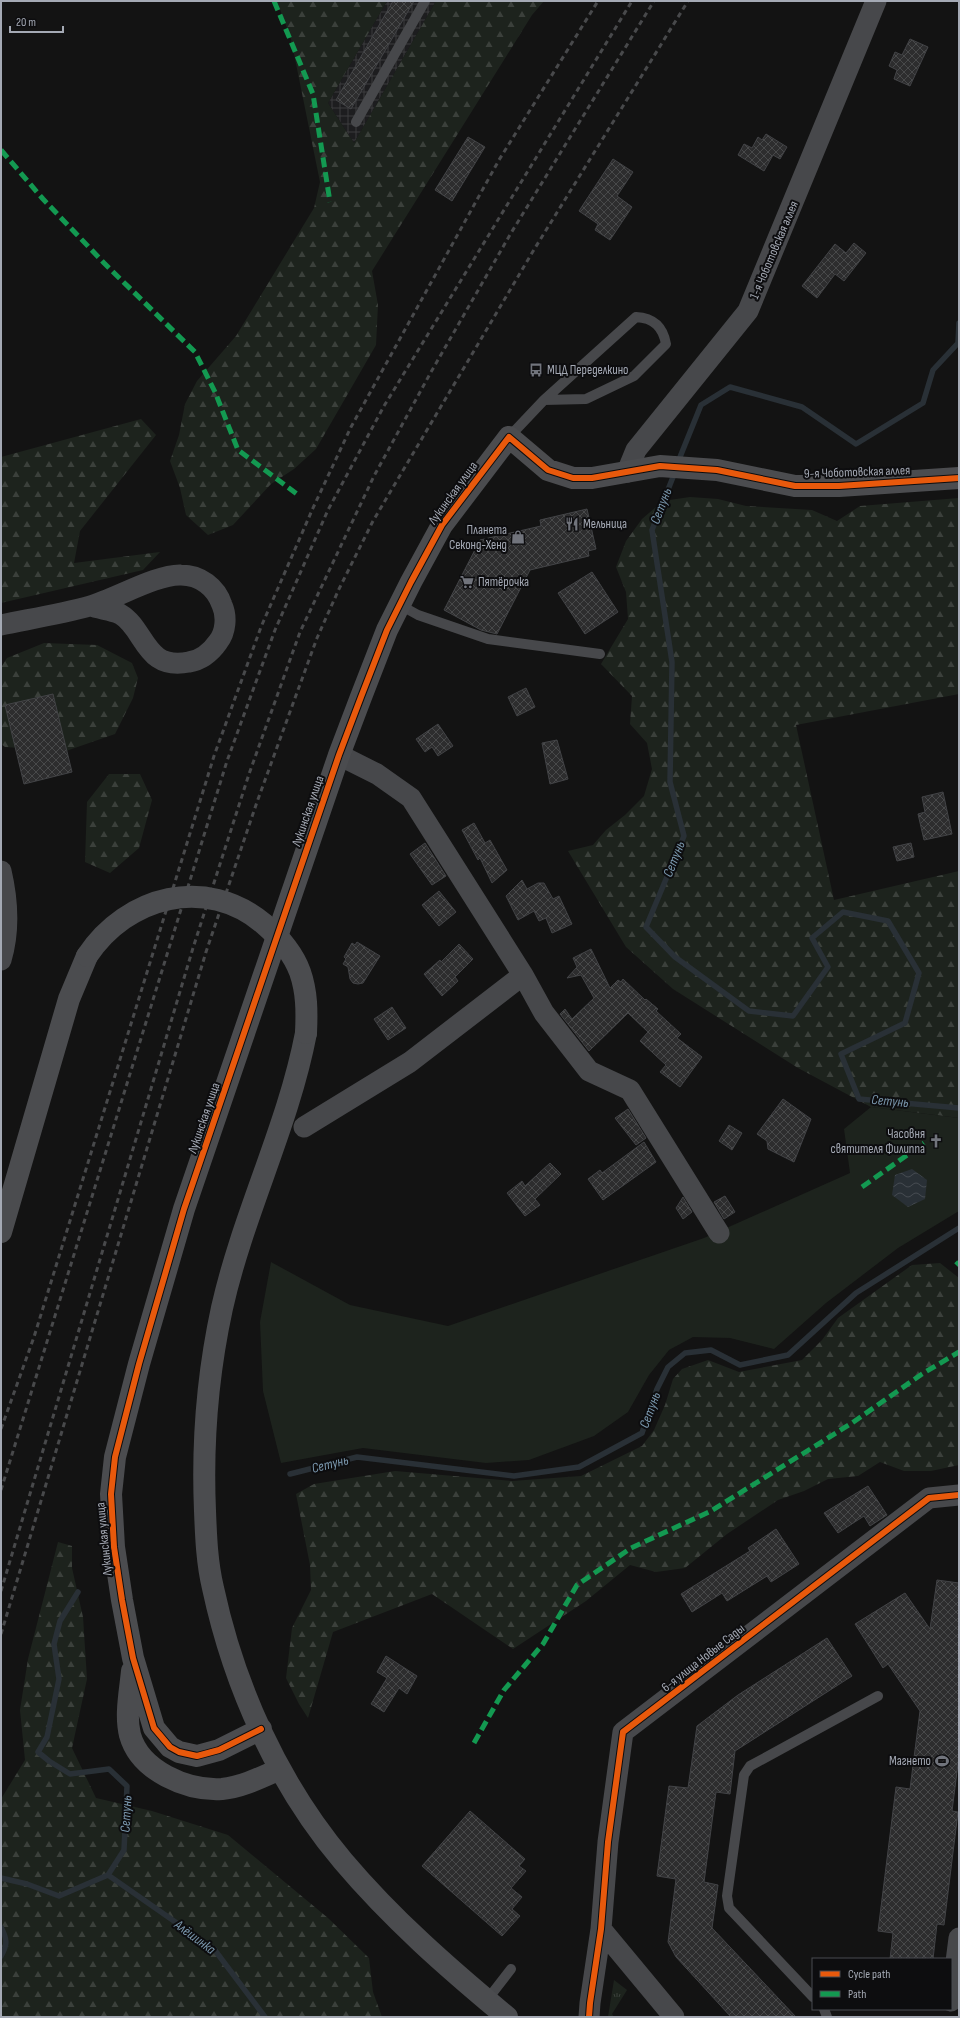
<svg xmlns="http://www.w3.org/2000/svg" width="960" height="2018" viewBox="0 0 960 2018" font-family="'Sofia Sans Condensed',sans-serif">
	<style>
		.industrial { fill: url(#industrial-grid) }
		.grass { fill: url(#grass-tufts) }
		.forest { fill: url(#forest-firs) }
		.green { fill: #1d231d }
		.water { fill: url(#water-waves) }
		.lines { fill: none; stroke-linecap: round; stroke-linejoin: round }
		.stream { stroke: #293036; stroke-width: 5.5 }
		.building { fill: url(#building-cross-hatch); stroke: #424346 }
		.lane { stroke: #47484b; stroke-width: 10 }
		.street { stroke: #47484b; stroke-width: 21 }
		.secondary { stroke: #4b4c4f; stroke-width: 22 }
		.rail { stroke: #48494b; stroke-width: 3; stroke-dasharray: 5 4; stroke-linecap: butt }
		.secondary-bridge { stroke: #4b4c4f; stroke-width: 22 }
		.quiet { stroke: #139951; stroke-width: 5; stroke-dasharray: 10 5; stroke-linecap: butt }
		.cycleway-casing { stroke: #0d0d0f; stroke-width: 8 }
		.cycleway { stroke: #e8590c; stroke-width: 6 }
		.labels { text-anchor: middle; dominant-baseline: central; stroke-width: 4; stroke-linejoin: round; paint-order: stroke }
		.street-label { font-size: 13px; fill: #a4a9b4; stroke: #0d0d0f }
		.poi-label { font-size: 13px; fill: #a4a9b4; stroke: #0d0d0f; text-anchor: start }
		.water-label { font-size: 14px; font-style: italic; fill: #7b98ae; stroke: #0d0d0f }
	</style>
	<defs>
		<pattern id="industrial-grid" width="8" height="8" patternUnits="userSpaceOnUse"><rect width="8" height="8" fill="#1d1d1f"/><path d="M0 4h8M4 0v8" fill="none" stroke="#3b3b3d"/></pattern>
		<pattern id="grass-tufts" width="24" height="20" patternUnits="userSpaceOnUse"><rect width="24" height="20" fill="#1d231d"/><path d="M3 7l-1-3M5 7V3M7 7l1-3M15 17l-1-3M17 17v-4M19 17l1-3" fill="none" stroke="#3b403b"/></pattern>
		<pattern id="forest-firs" width="22" height="20" patternUnits="userSpaceOnUse"><rect width="22" height="20" fill="#1d231d"/><path d="M5 1l3.5 6h-7zM16 11l3.5 6h-7z" fill="#3b403b"/></pattern>
		<pattern id="water-waves" width="16" height="10" patternUnits="userSpaceOnUse"><rect width="16" height="10" fill="#293036"/><path d="M0 5q4-4 8 0t8 0" fill="none" stroke="#454b51"/></pattern>
		<pattern id="building-cross-hatch" width="8" height="8" patternUnits="userSpaceOnUse"><rect width="8" height="8" fill="#2d2d2e"/><path d="M0 0l8 8M0 8l8-8" fill="none" stroke="#48494a"/></pattern>
	</defs>
	<rect width="100%" height="100%" fill="#131313"/>
	<path class="industrial" d="M387,1H436L354,143L328,103Z"/>
	<path class="grass" d="M614,1980L627,1990L612,2014L614,2017H608Z"/>
	<path class="forest" d="M277,1H387L328,103L354,143L436,1H544L532,15L372,271L378,305L376,345L316,449L294,469L271,484L233,525L208,535L186,515L180,488L170,461L179,435L185,404L197,381L236,336L314,208L320,182L291,39Z
		M141,419L156,435L80,531L74,563L160,552L143,570L1,603V457Z
		M690,497L718,499L746,506L812,510L837,521L860,506L959,498V694L796,725L834,900L959,871V1118L871,1107L798,1068L673,989L626,947L568,851L593,845L606,830L625,815L644,796L652,769L647,743L630,724L632,696L601,664L628,619L626,592L616,567L626,541L642,519L663,501Z
		M44,643L97,645L132,663L138,678L133,698L115,734L66,751L5,747L1,744V667L7,658Z
		M109,774H140L152,800L139,848L110,873L85,862L87,802Z
		M940,1263L959,1278V1465L931,1471H904L880,1462L858,1476L828,1479L804,1491L778,1500L727,1534L685,1568L656,1572L630,1565L586,1601L513,1649L432,1594L333,1632L308,1718L299,1704L286,1678L292,1628L311,1590L310,1565L296,1494L314,1484L395,1471L512,1481L581,1476L642,1446L654,1430L665,1405L673,1379L682,1369L708,1360L739,1372L802,1360L822,1340L838,1318L912,1265Z
		M58,1542L72,1546V1568L83,1617L87,1679L72,1748L96,1798L152,1811L228,1835L328,1918L369,1958L373,1992L382,2017H140L137,2016L136,2017H1V1799L25,1760L20,1710L28,1659Z"/>
	<path class="green" d="M871,1107L959,1118V1211L898,1248L826,1303L774,1349L730,1338L693,1337L669,1350L649,1375L628,1412L594,1436L529,1460L486,1463L363,1448L281,1463L263,1391L260,1322L271,1262L350,1305L448,1326L704,1238L850,1173L844,1129Z"/>
	<path class="water" d="M912,1169L927,1180L925,1199L908,1207L892,1195L895,1175Z"/>
	<g class="lines">
		<path class="stream" d="M678,462L701,405L730,387L802,407L856,444L923,403L933,370L958,343L959,323
			M675,472L652,530L672,662L670,782L684,836L646,927L675,957L749,1011L793,1016L828,967L812,938L843,912L888,921L919,973L905,1023L841,1054L859,1099L959,1108
			M290,1474L357,1457L514,1476L579,1467L642,1433L657,1389L668,1367L685,1353L711,1350L740,1365L788,1355L856,1293L959,1228
			M108,1875L214,1949L265,2017
			M1,1878L27,1884L59,1896L108,1875L124,1850L127,1786L109,1769L70,1774L49,1761L38,1752L47,1737L59,1679L54,1644L60,1621L78,1592
			M1,1927C7,1939 8,1944 1,1956"/>
	</g>
	<path class="building" d="M393,1H414L351,109L336,100Z
		M910,39L928,47L910,86L894,79L897,70L889,66L895,52L902,55Z
		M766,134L787,147L780,159L773,155L764,171L738,155L744,144L752,148L758,137L762,140Z
		M468,137L485,147L452,201L435,190Z
		M613,159L633,172L617,196L632,207L610,240L595,230L598,224L579,211Z
		M854,243L866,253L844,281L835,274L817,298L802,286L835,244L846,253Z
		M587,509L596,549L588,551L589,556L530,570L497,634L481,630L444,610L480,540L541,526L540,520Z
		M592,572L618,612L585,634L558,593Z
		M526,688L535,707L517,716L508,697Z
		M53,694L72,772L24,784L5,705Z
		M438,724L453,746L438,756L432,747L425,752L416,739Z
		M557,740L568,779L550,784L542,743Z
		M943,792L952,834L924,840L918,814L925,812L922,797Z
		M474,823L485,843L490,840L507,870L492,883L480,858L478,860L462,830Z
		M425,843L446,876L432,885L410,854Z
		M911,843L914,857L897,861L893,847Z
		M522,880L527,889L538,883H544L553,899L559,896L572,924L552,933L546,918L539,921L534,911L518,920L506,896Z
		M439,891L456,912L439,926L422,905Z
		M357,942L380,956L363,983L358,984L353,983L350,979L348,967L343,964L346,959L344,957L352,943L355,945Z
		M459,944L473,959L455,977L458,981L442,996L424,974L440,960L441,962Z
		M591,949L610,988L618,980L621,982L623,979L645,1000L646,999L658,1009L656,1011L681,1034L677,1038L702,1057L680,1087L660,1072L666,1065L640,1041L648,1032L628,1013L589,1051L560,1014L565,1009L572,1019L594,998L581,975L567,978L577,967L573,958Z
		M392,1007L406,1028L388,1040L374,1019Z
		M783,1099L811,1119L794,1162L768,1149L767,1141L757,1134Z
		M628,1109L646,1138L636,1145L615,1118Z
		M729,1125L742,1133L732,1150L719,1141Z
		M644,1142L656,1162L603,1200L588,1179L600,1170L602,1173Z
		M550,1163L561,1174L535,1199L540,1205L525,1216L507,1193L522,1181L525,1186Z
		M725,1196L735,1212L724,1219L714,1202Z
		M683,1197L692,1212L683,1219L676,1208Z
		M868,1486L887,1515L870,1526L864,1516L838,1533L824,1513Z
		M776,1529L799,1564L771,1582L767,1576L727,1601L722,1593L692,1612L681,1594L750,1551L748,1548Z
		M937,1580L959,1583V1756L952,1811L958,1812L944,1925L937,1924L933,1959H890L893,1933L878,1931L896,1787L910,1789L920,1711L888,1664L883,1668L855,1624L905,1593L930,1629Z
		M827,1638L852,1676L735,1751L730,1794L716,1792L704,1882L718,1885L712,1928L796,2017H731L676,1957L668,1942L676,1879L657,1876L669,1786L688,1788L697,1726L738,1695Z
		M386,1656L417,1676L407,1694L399,1688L384,1712L371,1704L387,1678L377,1672Z
		M470,1811L525,1859L519,1866L526,1871L511,1888L522,1897L512,1909L520,1916L502,1936L422,1866Z"/>
	<g class="lines">
		<path class="lane" d="M356,122L425,1
			M509,437L544,400L636,317C654,318 663,327 666,344L634,376L586,399L544,400
			M400,605L418,615L488,639L600,654
			M813,1997L729,1908L727,1896L744,1775L750,1766L878,1696
			M487,2000L511,1969
			M824,2009L827,2017"/>
		<path class="street" d="M627,472L636,450L748,311L876,1
			M1,625C30,619 61,614 90,606C115,599 157,574 181,575C200,575 216,587 222,605C227,616 226,632 218,642C211,652 202,660 189,662C144,671 146,629 120,614C112,610 99,609 91,606
			M339,755L377,774L411,798L523,975L544,1013L589,1071L630,1090L719,1233
			M1,871C8,901 10,930 1,960
			M304,1127L410,1062L523,975
			M601,1929L674,2017
			M951,2001L959,1938
			M589,2017L590,2003L601,1929L608,1842L623,1732L929,1498L959,1495"/>
		<path class="secondary" d="M306,1033C288,1127 243,1214 222,1308C207,1377 202,1441 205,1511C206,1537 207,1563 213,1588C234,1686 278,1784 343,1861C392,1919 448,1968 507,2017
			M1,1232L69,999L87,956
			M132,1671C130,1692 125,1715 130,1735C140,1771 187,1791 222,1789C242,1787 262,1777 280,1769
			M261,1729L219,1750L197,1756L179,1752L170,1747L154,1728L133,1658L122,1600L114,1547L111,1494L115,1457L139,1364L184,1209L339,755L361,697L387,630L411,582L442,525L509,437L548,470L573,478H592L660,466L717,470L795,486H839L959,478"/>
		<path class="rail" d="M1,1429L34,1337L214,756L261,627L313,508L351,427L499,160L598,1
			M1,1490L227,761L275,630L328,510L384,406L632,1
			M1,1591L193,948L249,774L300,632L374,476L431,372L511,233L654,1
			M1,1634L206,952L257,802L317,638L339,589L373,521L535,248L688,1"/>
		<path class="secondary-bridge" d="M87,956C127,896 206,875 264,924C279,937 293,953 300,972C307,992 307,1012 306,1033"/>
		<path class="quiet" d="M274,1L313,94L330,202
			M1,150L43,199L104,263L195,352L215,392L238,450L297,494
			M862,1187L924,1143
			M956,1265L959,1262
			M474,1743L504,1690L543,1644L577,1585L631,1548L711,1511L852,1423L922,1374L959,1352"/>
		<g class="cycleway-casing">
			<path id="cycleway" d="M261,1729L219,1750L197,1756L179,1752L170,1747L154,1728L133,1658L122,1600L114,1547L111,1494L115,1457L139,1364L184,1209L339,755L361,697L387,630L411,582L442,525L509,437L548,470L573,478H592L660,466L717,470L795,486H839L959,478
				M589,2017L590,2003L601,1929L608,1842L623,1732L929,1498L959,1495"/>
		</g>
		<use href="#cycleway" class="cycleway"/>
	</g>
	<defs>
		<g id="bus-bare" transform="scale(1.08)"><path d="M-5-6H5V4H4V6H2V4H-2V6H-4V4H-5ZM-3.5-4V0h7V-4ZM-3.5 1.2v1.5H-2V1.2ZM2 1.2v1.5H3.5V1.2Z" fill="#71747c" stroke="#0d0d0f" stroke-width="2.5" paint-order="stroke"/></g>
		<g id="restaurant-bare" transform="scale(1.08)"><path d="M-5-6h1v4h1v-4h1v4h1v-4h1v5L-1.5 .5V6h-2V.5L-5-1ZM5-6V6H3V1.5H1.5Q1.5-4 5-6Z" fill="#71747c" stroke="#0d0d0f" stroke-width="2.5" paint-order="stroke"/></g>
		<g id="shop-bare" transform="scale(1.08)"><path d="M-5-2.5h2.3a2.7 3.5 0 0 1 5.4 0H5L5.5 6h-11ZM-1.5-2.5h3a1.5 2.3 0 0 0-3 0Z" fill="#71747c" stroke="#0d0d0f" stroke-width="2.5" paint-order="stroke"/></g>
		<g id="supermarket-bare" transform="scale(1.08)"><path d="M-6-5.5h2.5l.6 2H6L4.5 2H-2.5L-4.4-4H-6ZM-1.5 3.2a1.3 1.3 0 1 0 .1 0ZM3 3.2a1.3 1.3 0 1 0 .1 0Z" fill="#71747c" stroke="#0d0d0f" stroke-width="2.5" paint-order="stroke"/></g>
		<g id="church-bare" transform="scale(1.08)"><path d="M-1.2-6h2.4v3.5h3.3v2.4h-3.3V6h-2.4V-.1h-3.3v-2.4h3.3Z" fill="#71747c" stroke="#0d0d0f" stroke-width="2.5" paint-order="stroke"/></g>
		<g id="stadium-bare" transform="scale(1.08)"><path d="M0-5a6.5 5 0 1 0 0 10a6.5 5 0 1 0 0-10ZM-3.5-1.8h7v3.6h-7Z" fill="#71747c" stroke="#0d0d0f" stroke-width="2.5" paint-order="stroke"/></g>
	</defs>
	<g fill-rule="evenodd">
		<use href="#bus-bare" x="536" y="370"/>
		<use href="#restaurant-bare" x="572" y="524"/>
		<use href="#shop-bare" x="518" y="537"/>
		<use href="#supermarket-bare" x="467" y="582"/>
		<use href="#church-bare" x="936" y="1141"/>
		<use href="#stadium-bare" x="942" y="1761"/>
	</g>
	<g class="labels">
		<g class="street-label">
			<text transform="translate(774 250) rotate(-67)">1-я Чоботовская аллея</text>
			<text transform="translate(857 472) rotate(-2)">9-я Чоботовская аллея</text>
			<text transform="translate(453 493) rotate(-54)">Лукинская улица</text>
			<text transform="translate(308 811) rotate(-71)">Лукинская улица</text>
			<text transform="translate(204 1118) rotate(-71)">Лукинская улица</text>
			<text transform="translate(104 1539) rotate(-96)">Лукинская улица</text>
			<text transform="translate(703 1658) rotate(-38)">6-я улица Новые Сады</text>
		</g>
		<g class="poi-label">
			<text x="547" y="370">МЦД Переделкино</text>
			<text x="583" y="524">Мельница</text>
			<text x="507" y="530" text-anchor="end">Планета<tspan x="507" dy="15">Секонд-Хенд</tspan></text>
			<text x="478" y="582">Пятёрочка</text>
			<text x="925" y="1134" text-anchor="end">Часовня<tspan x="925" dy="15">святителя Филиппа</tspan></text>
			<text x="931" y="1761" text-anchor="end">Магнето</text>
		</g>
		<g class="water-label">
			<text transform="translate(661 506) rotate(-69)">Сетунь</text>
			<text transform="translate(674 859) rotate(-68)">Сетунь</text>
			<text transform="translate(890 1101) rotate(5)">Сетунь</text>
			<text transform="translate(650 1410) rotate(-70)">Сетунь</text>
			<text transform="translate(330 1464) rotate(-14)">Сетунь</text>
			<text transform="translate(126 1814) rotate(-87)">Сетунь</text>
			<text transform="translate(195 1937) rotate(37)">Алёшинка</text>
		</g>
	</g>
	<rect width="960" height="2018" fill="none" stroke="#a4a9b4" stroke-width="4"/>
	<rect x="812" y="1958" width="140" height="52" fill="#0d0d0f" stroke="#494b51"/>
	<rect x="820" y="1971" width="20" height="6" fill="#e8590c" stroke="#494b51"/>
	<text x="848" y="1978" font-size="12" fill="#a4a9b4">Cycle path</text>
	<rect x="820" y="1991" width="20" height="6" fill="#139951" stroke="#494b51"/>
	<text x="848" y="1998" font-size="12" fill="#a4a9b4">Path</text>
	<path d="M10 26v6h53v-6" fill="none" stroke="#a4a9b4" stroke-width="2"/>
	<text x="16" y="26" font-size="12" fill="#a4a9b4" stroke="#0d0d0f" stroke-width="3" paint-order="stroke">20 m</text>
</svg>
